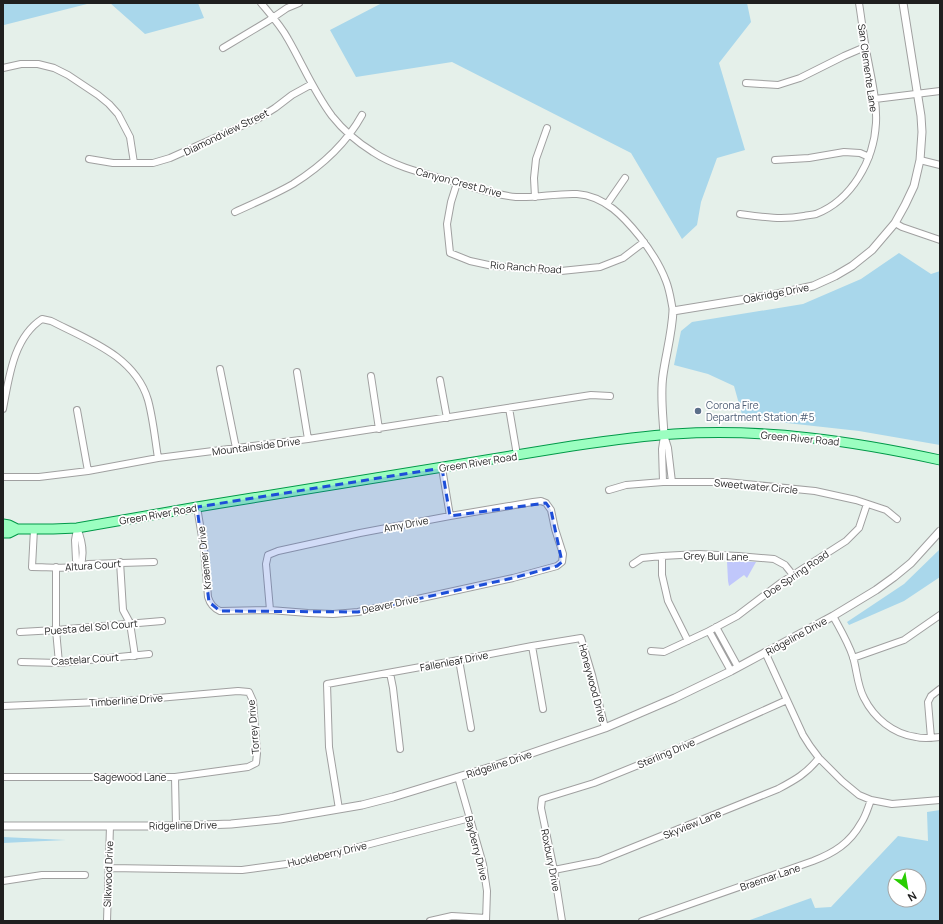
<svg xmlns="http://www.w3.org/2000/svg" width="943" height="924" viewBox="0 0 943 924" font-family="Manrope,sans-serif">
	<style>
		.grass { fill: #a9d7eb; fill-rule: evenodd }
		.park { fill: #c0c7fb }
		.lines { fill: none; stroke-linecap: round; stroke-linejoin: round }
		.minor-casing { stroke: #a0a0a0; stroke-width: 8 }
		.tertiary-casing { stroke: #a0a0a0; stroke-width: 9 }
		.primary-casing { stroke: #009948; stroke-width: 11 }
		.minor { stroke: #fff; stroke-width: 6 }
		.tertiary { stroke: #fff; stroke-width: 7 }
		.primary { stroke: #9bfec0; stroke-width: 9 }
		.marked { fill: #1d4ed8; fill-opacity: 0.2; stroke: #1d4ed8; stroke-width: 3; stroke-dasharray: 8 5; stroke-linejoin: round }
		.service-dot { fill: #5c6f8a; stroke: #fff; stroke-width: 1.5 }
		.labels { text-anchor: middle; dominant-baseline: central; stroke-width: 3.5; stroke-linejoin: round; paint-order: stroke }
		.street-label { font-size: 10px; fill: #1f1f1f; stroke: #fff }
		.service-label { font-size: 10px; fill: #4e5e75; stroke: #fff; text-anchor: start }
	</style>
	<rect width="100%" height="100%" fill="#e5f0ea"/>
	<path class="grass" d="M3,3H91L4,25H3Z
		M110,3H198L204,18L145,34Z
		M382,3H747L751,22L719,63L745,150L717,158L701,202L697,225L682,239L631,153L452,62L356,77L330,30Z
		M899,253L931,274L940,271V445L859,431L743,418L734,386L708,374L674,365L681,331L692,322L803,304L861,279Z
		M940,549V577L904,601L849,625L847,622L904,584Z
		M940,810V921H747L811,898L815,908L831,907L898,836L928,841L927,812ZM895,876H919V900H895Z
		M3,837L66,840L3,843Z"/>
	<path class="park" d="M727,561L756,562L747,578L744,575L729,586L728,581Z"/>
	<g class="lines">
		<g class="minor-casing">
			<path id="minor" d="M261,3C271,15 281,26 288,39C303,65 314,92 332,116C343,130 357,142 373,152C397,168 427,174 455,182C475,188 495,195 516,197C537,198 557,193 577,194C605,196 624,217 640,237C651,251 660,265 666,281C670,291 671,301 673,311
				M223,48L268,21L287,8L299,3
				M3,68L21,64H38L54,68L68,75L98,95L109,104L118,114L130,137L134,163
				M746,83L778,85L800,78L844,56L865,47
				M875,99L940,91
				M89,159L113,163H153L170,158L259,118L275,108L292,95L312,84
				M775,160L809,158L844,152L860,153L869,157
				M920,160L940,165
				M457,183L451,202L447,224L450,253L470,261L493,266L561,271L600,267L623,258L644,242
				M535,197L534,178L536,159L547,128
				M607,204L625,178
				M235,212C254,203 274,195 293,184C320,167 346,144 362,115
				M740,214C762,217 781,220 804,216C807,215 812,215 816,214C852,200 874,160 876,123C877,102 872,81 868,60C864,41 862,22 859,3
				M895,223L902,227L940,240
				M220,369L236,448
				M297,372L308,439
				M371,376L379,429
				M440,380L447,418
				M509,408L517,455
				M3,409C9,378 13,338 42,319L51,321C88,340 135,356 148,400C153,418 155,439 158,458
				M77,410L88,471
				M664,435L668,448L672,482
				M442,468L450,516
				M3,477H39L88,471L158,458L308,439L591,395L610,396
				M663,482L662,449L664,436
				M609,490L626,485L663,482H726L815,491L856,500L886,510L897,519
				M197,507L204,549L208,597C210,604 213,608 220,611L270,610L308,613L333,614L358,612L513,578L557,566L562,562L563,554L555,529L551,510L546,503L541,501L533,502L450,516L360,533L278,551L268,555L266,564L270,610
				M77,528C82,540 85,554 80,567
				M34,529L32,567C51,567 70,570 88,564L154,562
				M77,529L75,540L76,560L80,567
				M662,556V575L668,601L688,641
				M120,562L123,610L130,623L135,656
				M633,564L642,558L662,556L699,554L738,556L774,559L785,565L793,575
				M56,567V630L59,663
				M833,616C840,629 848,642 853,657C857,670 857,685 864,698C874,718 893,734 916,737C923,739 932,738 940,737
				M716,627L738,667
				M709,631L731,671
				M20,632L56,630L162,621
				M532,646L543,709
				M651,651L664,652L709,631L737,616L782,582L846,541L859,528L867,504
				M765,652L803,735L810,746L819,758L842,781L859,795L871,800L892,804L940,800
				M853,658L904,640L940,615
				M459,660L471,728
				M21,662L59,663L149,654
				M390,673L393,688L400,749
				M3,706L124,701L238,691L249,692L253,701L257,753L256,763L248,767L175,777H3
				M931,738L928,702L931,696L940,689
				M175,777L176,826
				M458,777L483,864L487,891L486,921
				M339,809L329,747L327,684L459,660L532,646L581,638L592,675L605,728
				M108,868L242,870L301,862L470,818
				M554,870L599,861L778,789C795,780 806,774 819,758
				M3,881L42,875H85
				M107,921L110,826
				M430,921L452,916L486,918
				M562,921L554,870L541,808L542,799L594,783L673,751L787,700
				M642,921L813,861C834,853 850,843 861,823C866,816 868,807 871,800"/>
		</g>
		<g class="tertiary-casing">
			<path id="tertiary" d="M664,435C663,415 660,395 663,375C666,354 672,333 673,311L777,294L813,286L835,276L852,266L872,250L895,223L905,205L914,186L920,160L922,132L921,116L903,3
				M3,826H176L231,824L280,819L362,805L393,797L491,767L605,728L675,698L731,671L833,616L876,590L894,577L911,563L940,531"/>
		</g>
		<g class="primary-casing">
			<path id="primary" d="M3,524L9,525L17,529H53L77,528L197,507L572,446C606,441 640,436 674,434C764,428 853,441 940,460
				M3,533H9L17,529"/>
		</g>
		<use href="#minor" class="minor"/>
		<use href="#tertiary" class="tertiary"/>
		<use href="#primary" class="primary"/>
	</g>
	<path class="marked" d="M442,468L450,516L546,503L551,510L562,562L557,566L513,578L358,612L220,611L209,602L197,507Z"/>
	<circle class="service-dot" cx="698" cy="411" r="4"/>
	<g class="labels">
		<g class="street-label">
			<text transform="translate(868 68) rotate(82)">San Clemente Lane</text>
			<text transform="translate(226 132) rotate(-26)">Diamondview Street</text>
			<text transform="translate(459 182) rotate(15)">Canyon Crest Drive</text>
			<text transform="translate(526 267) rotate(4)">Rio Ranch Road</text>
			<text transform="translate(776 293) rotate(-11)">Oakridge Drive</text>
			<text transform="translate(800 438) rotate(5)">Green River Road</text>
			<text transform="translate(256 446) rotate(-7)">Mountainside Drive</text>
			<text transform="translate(478 462) rotate(-9)">Green River Road</text>
			<text transform="translate(756 486) rotate(5)">Sweetwater Circle</text>
			<text transform="translate(158 514) rotate(-10)">Green River Road</text>
			<text transform="translate(406 524) rotate(-11)">Amy Drive</text>
			<text transform="translate(716 556) rotate(1)">Grey Bull Lane</text>
			<text transform="translate(204 558) rotate(-96)">Kraemer Drive</text>
			<text transform="translate(93 565) rotate(-4)">Altura Court</text>
			<text transform="translate(796 574) rotate(-34)">Doe Spring Road</text>
			<text transform="translate(390 604) rotate(-12)">Deaver Drive</text>
			<text transform="translate(91 627) rotate(-5)">Puesta del Sol Court</text>
			<text transform="translate(796 636) rotate(-29)">Ridgeline Drive</text>
			<text transform="translate(85 659) rotate(-4)">Castelar Court</text>
			<text transform="translate(454 661) rotate(-11)">Fallenleaf Drive</text>
			<text transform="translate(593 683) rotate(75)">Honeywood Drive</text>
			<text transform="translate(126 700) rotate(-4)">Timberline Drive</text>
			<text transform="translate(253 727) rotate(-95)">Torrey Drive</text>
			<text transform="translate(666 753) rotate(-23)">Sterling Drive</text>
			<text transform="translate(499 764) rotate(-18)">Ridgeline Drive</text>
			<text x="130" y="777">Sagewood Lane</text>
			<text transform="translate(692 824) rotate(-22)">Skyview Lane</text>
			<text transform="translate(183 825) rotate(-1)">Ridgeline Drive</text>
			<text transform="translate(477 848) rotate(76)">Bayberry Drive</text>
			<text transform="translate(327 854) rotate(-13)">Huckleberry Drive</text>
			<text transform="translate(551 860) rotate(79)">Roxbury Drive</text>
			<text transform="translate(108 874) rotate(-88)">Silkwood Drive</text>
			<text transform="translate(770 877) rotate(-19)">Braemar Lane</text>
		</g>
		<g class="service-label">
			<text x="706" y="405">Corona Fire<tspan x="706" dy="12">Department Station #5</tspan></text>
		</g>
	</g>
	<rect width="943" height="924" fill="none" stroke="#1f1f1f" stroke-width="8"/>
	<g transform="translate(907 888) rotate(149)"><circle r="19" fill="#ffffff" stroke="#a5a5a5"/>
	<path d="M0-3L7 15L0 10L-7 15Z" fill="#28cd00"/>
	<text y="-6" font-size="11" font-weight="bold" text-anchor="middle" fill="#1f1f1f">N</text>
	</g>
</svg>
